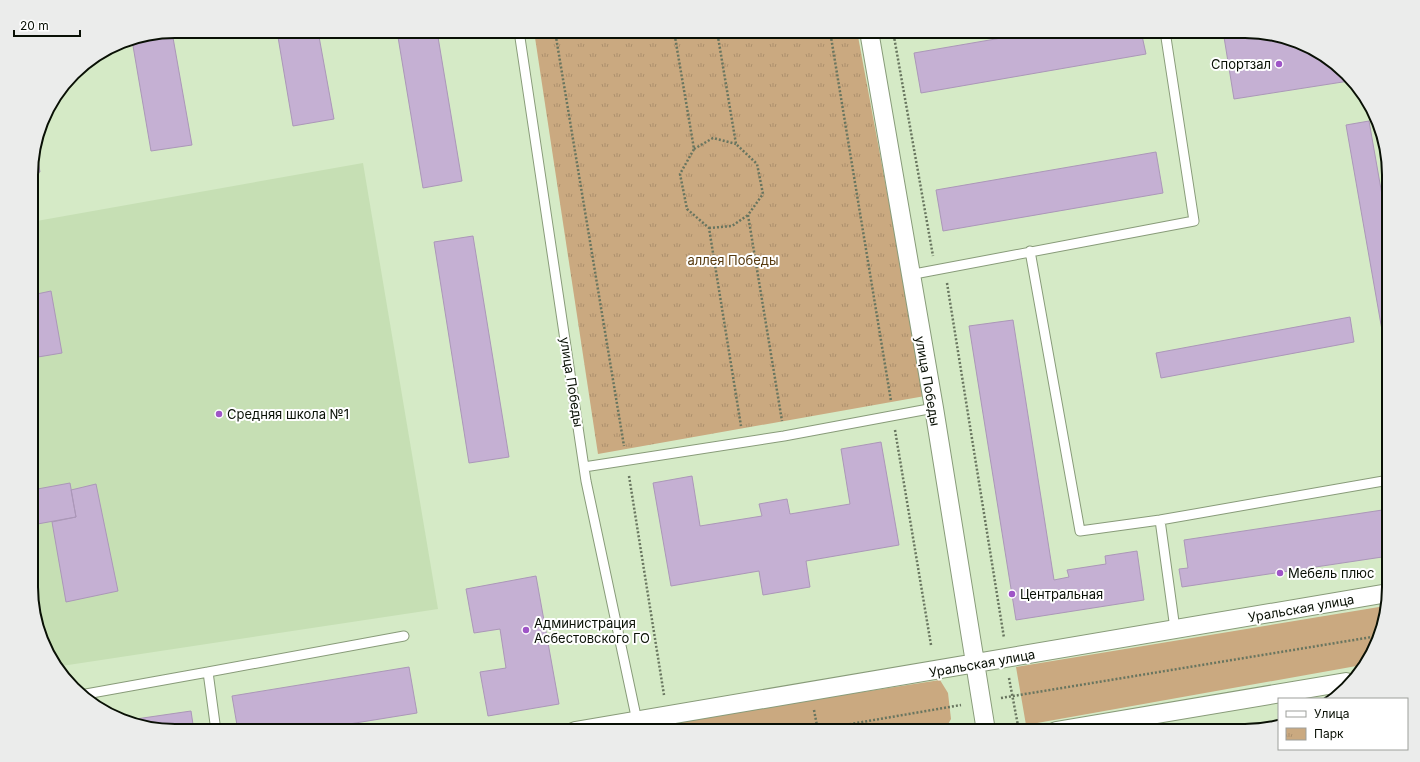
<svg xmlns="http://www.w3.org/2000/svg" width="1420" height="762" viewBox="0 0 1420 762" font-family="Inter,sans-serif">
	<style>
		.built { fill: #c6dfb4 }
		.grass { fill: #caa980 }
		.park { fill: url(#park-tufts) }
		.building { fill: #c5b0d3; stroke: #ab97b8 }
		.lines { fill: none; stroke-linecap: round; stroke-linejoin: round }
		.lane-casing { stroke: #889b79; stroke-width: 11 }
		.street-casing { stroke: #889b79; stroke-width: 20 }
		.path { stroke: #68755f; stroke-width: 2.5; stroke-dasharray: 2 2; stroke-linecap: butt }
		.lane { stroke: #fff; stroke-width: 9 }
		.street { stroke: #fff; stroke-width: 18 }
		.poi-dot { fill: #9f55c7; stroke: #fff; stroke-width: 1.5 }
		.labels { text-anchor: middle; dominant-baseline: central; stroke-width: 4; stroke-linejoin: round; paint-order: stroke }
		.poi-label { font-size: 13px; fill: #091005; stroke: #fff; text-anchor: start }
		.park-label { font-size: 13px; fill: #573a0f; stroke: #fff }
		.street-label { font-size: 13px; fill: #091005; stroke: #fff }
		.rim { fill: none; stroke: #091005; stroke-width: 2 }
	</style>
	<defs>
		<pattern id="park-tufts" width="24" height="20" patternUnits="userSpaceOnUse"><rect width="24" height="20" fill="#caa980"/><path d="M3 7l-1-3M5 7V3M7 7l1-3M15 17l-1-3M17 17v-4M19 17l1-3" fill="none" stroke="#ac906d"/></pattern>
	</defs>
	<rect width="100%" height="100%" fill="#d5eac6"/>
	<path class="built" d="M363,163L438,609L55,667L32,606L31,222Z"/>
	<path class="grass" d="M1385,606L1374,651L1362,665L1026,725L1016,667Z
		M940,680L948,693L951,719L944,731H668L674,721Z"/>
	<path class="park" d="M534,31H857L925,396L598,454Z"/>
	<path class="building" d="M277,31H318L334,119L293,126Z
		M397,31H437L462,181L423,188Z
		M1042,31H1141L1146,54L921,93L914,53Z
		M172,32L192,145L151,151L132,40Z
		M1251,32L1309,46L1349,81L1234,99L1224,37Z
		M1369,121L1388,229V336H1383L1346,125Z
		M36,149L40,172L31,174V166Z
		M1156,152L1163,193L943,231L936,190Z
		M473,236L509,457L469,463L434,242Z
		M51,291L62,353L32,358V295Z
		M1350,317L1354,342L1161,378L1156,353Z
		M1013,320L1054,580L1069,577L1067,570L1106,564L1105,556L1137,551L1144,600L1016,620L969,326Z
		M881,442L899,545L806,561L810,587L763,595L759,571L671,586L653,483L692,476L700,526L762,516L759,504L787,499L790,514L850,504L841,449Z
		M70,483L76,517L32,525V490Z
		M96,484L118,591L66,602L52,522L76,517L71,490Z
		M1389,509V556L1182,587L1179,569L1188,568L1184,540Z
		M536,576L559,704L488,716L480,672L506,668L500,629L474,633L466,589Z
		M409,667L417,713L306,731H238L232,696Z
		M191,711L194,731H175L129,720Z
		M1267,726L1254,731H1241Z"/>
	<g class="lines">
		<g class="lane-casing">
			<path id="lane" d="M519,31L586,481L637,721
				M1030,251L1080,531L1160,520L1389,480
				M909,275L1194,221L1165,31
				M584,467L784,436L934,408
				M1160,520L1175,629
				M86,694L208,672
				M216,731L208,672L404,636"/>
		</g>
		<g class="street-casing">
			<path id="street" d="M869,31L934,408L986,731
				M575,731L1388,593
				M1056,731L1346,682"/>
		</g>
		<path class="path" d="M555,31L624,446
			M674,31L694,149L680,174L687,209L709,228L741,426
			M717,31L736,144L757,164L763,194L748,215L782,421
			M830,31L891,401
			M893,31L933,256
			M694,149L713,138L736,144
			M709,228L732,226L748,215
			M947,283L1004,638
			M895,430L931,645
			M629,476L664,695
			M1009,678L1019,731
			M1001,698L1378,636
			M814,710L818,731
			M810,731L961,705"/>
		<use href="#lane" class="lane"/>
		<use href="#street" class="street"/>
	</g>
	<g class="poi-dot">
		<circle cx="1279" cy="64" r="4"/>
		<circle cx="219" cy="414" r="4"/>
		<circle cx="1280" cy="573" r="4"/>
		<circle cx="1012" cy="594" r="4"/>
		<circle cx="526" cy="630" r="4"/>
	</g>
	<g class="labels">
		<g class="poi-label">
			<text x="1271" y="64" text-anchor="end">Спортзал</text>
			<text x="227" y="414">Средняя школа №1</text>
			<text x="1288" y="573">Мебель плюс</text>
			<text x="1020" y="594">Центральная</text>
			<text x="534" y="623">Администрация<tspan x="534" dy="15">Асбестовского ГО</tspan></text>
		</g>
		<g class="park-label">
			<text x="733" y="260">аллея Победы</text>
		</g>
		<g class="street-label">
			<text transform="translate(928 381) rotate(80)">улица Победы</text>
			<text transform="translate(572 382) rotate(81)">улица Победы</text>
			<text transform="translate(1301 608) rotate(-10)">Уральская улица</text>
			<text transform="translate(982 663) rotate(-10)">Уральская улица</text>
		</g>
	</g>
	<path d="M0 0H1420V762H0ZM175 38H1245A137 137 0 0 1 1382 175V587A137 137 0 0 1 1245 724H175A137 137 0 0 1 38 587V175A137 137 0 0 1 175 38Z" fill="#ebeceb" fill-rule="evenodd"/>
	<path class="rim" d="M175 38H1245A137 137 0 0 1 1382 175V587A137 137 0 0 1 1245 724H175A137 137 0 0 1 38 587V175A137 137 0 0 1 175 38Z"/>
	<rect x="1278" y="698" width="130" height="52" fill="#ffffff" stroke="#9d9f9b"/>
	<rect x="1286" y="711" width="20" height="6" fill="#ffffff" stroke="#9d9f9b"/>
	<text x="1314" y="718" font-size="12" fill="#091005">Улица</text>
	<rect x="1286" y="728" width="20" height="12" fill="url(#park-tufts)" stroke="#9d9f9b"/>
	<text x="1314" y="738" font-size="12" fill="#091005">Парк</text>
	<path d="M14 30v6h66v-6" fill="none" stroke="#091005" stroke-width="2"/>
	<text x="20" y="30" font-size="12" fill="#091005" stroke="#ffffff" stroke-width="3" paint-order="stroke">20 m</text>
</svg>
